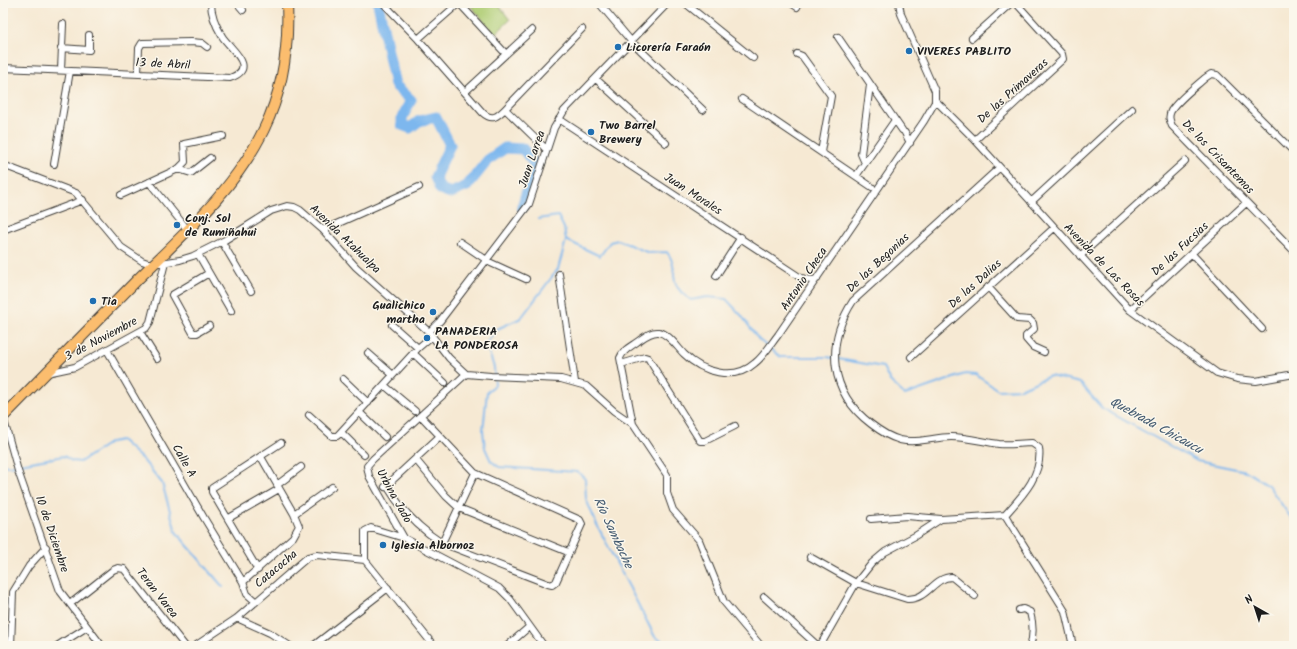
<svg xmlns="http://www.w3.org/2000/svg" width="1297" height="649" viewBox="0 0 1297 649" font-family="Kalam,sans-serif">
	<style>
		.green { fill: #b0ce76; stroke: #667549 }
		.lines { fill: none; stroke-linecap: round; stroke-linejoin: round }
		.stream { stroke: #7db7ee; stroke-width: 2 }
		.river { stroke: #7db7ee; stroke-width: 11 }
		.minor-casing { stroke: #3d3b37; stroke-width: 8 }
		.trunk-casing { stroke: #3d3b37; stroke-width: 12 }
		.minor { stroke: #fff; stroke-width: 6 }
		.trunk { stroke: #fbbd6e; stroke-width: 10 }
		.poi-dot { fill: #1f6fb2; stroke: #fbf7ec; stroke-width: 1.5 }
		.labels { text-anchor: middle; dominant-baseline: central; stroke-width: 3; stroke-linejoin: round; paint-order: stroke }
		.poi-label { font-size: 12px; font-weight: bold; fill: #1c1c1c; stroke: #fbf7ec; text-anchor: start }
		.street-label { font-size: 12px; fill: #1c1c1c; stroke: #fbf7ec }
		.water-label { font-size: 13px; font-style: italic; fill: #435a70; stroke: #fbf7ec }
	</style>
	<rect width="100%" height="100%" fill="#fbf7ec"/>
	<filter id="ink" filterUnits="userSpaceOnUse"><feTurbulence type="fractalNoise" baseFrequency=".025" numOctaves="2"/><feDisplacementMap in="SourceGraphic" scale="8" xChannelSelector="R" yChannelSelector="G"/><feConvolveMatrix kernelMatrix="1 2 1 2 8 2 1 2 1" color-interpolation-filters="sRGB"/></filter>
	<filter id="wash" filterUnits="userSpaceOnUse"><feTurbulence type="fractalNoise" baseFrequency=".012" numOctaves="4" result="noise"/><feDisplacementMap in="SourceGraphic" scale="16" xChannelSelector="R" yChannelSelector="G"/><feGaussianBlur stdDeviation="0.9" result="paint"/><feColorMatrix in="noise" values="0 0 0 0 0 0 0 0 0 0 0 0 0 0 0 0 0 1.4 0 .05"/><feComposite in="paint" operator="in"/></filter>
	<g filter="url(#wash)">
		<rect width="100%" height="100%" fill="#f6e9d3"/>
		<path class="green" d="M468,3H497L510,20L495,34Z"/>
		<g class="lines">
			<path class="stream" d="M538,219L558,216L564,228L566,240L558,269L521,318L495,330L486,344L494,367L495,385L487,392L483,431L485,448L491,461L499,467L578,472L585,479L586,499L597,525L655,637L671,646
				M566,240L600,256L610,242L618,240L649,253L667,252C682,272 663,281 691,300L707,297L726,299L741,315L759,340L781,357H827L883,367L890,381L905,395L965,374L976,375L998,390L1020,389L1050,376L1080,383L1102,408L1197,461L1246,471L1268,485L1294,522
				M3,465L9,466L64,456L72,461L80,462L111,442L121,440L143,460L162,483L176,532L223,587"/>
			<path class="river" d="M378,3L395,85L411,100L402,118V125L410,128L419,121L436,117L450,145L435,177L440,189L451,193L467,186L488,160L505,148L523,149L535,165L522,207"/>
		</g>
	</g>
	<g filter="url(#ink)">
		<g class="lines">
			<g class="minor-casing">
				<path id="minor" d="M237,3L243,10
					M459,3L506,54
					M599,3L631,41L703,110
					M685,3L753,58
					M791,3L797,7
					M385,5L418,39L483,113C492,121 497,117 505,109L582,29
					M838,37L902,130
					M972,38L1011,3
					M418,39L459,3
					M61,48L89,50V35
					M797,54L802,56L831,96L821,152
					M3,68L230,78C259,68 230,49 222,36C216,26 211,14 211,3
					M61,70L63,24
					M138,74L139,48L142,43L191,42L202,43L207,47
					M596,79L666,143
					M465,92L532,30
					M742,99L872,187
					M935,100L975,140L1130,310L1217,373L1237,379L1256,381L1294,374
					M505,109L547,150
					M559,119L801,278L811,280L817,279
					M905,133L910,143
					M975,140L1063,59L1062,54L1016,3
					M1294,152L1217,75L1211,74L1205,78C1195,87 1178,100 1171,111C1168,117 1170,121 1172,126L1294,251
					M865,163L861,154L870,85
					M54,164L70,71
					M3,165L76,193L121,247L142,261L148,263H161L180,260L193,256L225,240L271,211L287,206L294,207L300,210L323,230L356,267L429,332L449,358L466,374L491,376L561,379L586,386L614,411L633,424L667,475V493L673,510L699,540L724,602L761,646
					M178,169L191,173L210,158
					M856,176L895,120
					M149,182L187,229
					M121,195L178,169L185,162L184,144L223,136
					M1031,202L1132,109
					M3,230L83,200
					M323,230L419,187
					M222,242L251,291
					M460,242L491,263L526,279
					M198,254L231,311
					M1192,254L1262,329
					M1080,256L1185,161
					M209,273L172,295L193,333H197L209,326
					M559,274L575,382
					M716,276L741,237
					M988,287L1017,319L1030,320L1033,323L1034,329L1026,336V339L1033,347L1044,352
					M1130,310L1246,203
					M392,325L418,348
					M140,332L157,359
					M429,332L440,321L529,204L554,128L564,111L668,3
					M107,350L204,518L243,582L247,594L255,601
					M368,353L393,375
					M413,353L445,383
					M911,357L1054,228
					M621,364L645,357L648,358L700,441H705L735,426
					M47,373L75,367L146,328L150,322L165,263
					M343,379L368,403
					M384,385L415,411
					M359,412L385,437
					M309,415L332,436H337L418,348L432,336
					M3,417L18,471L60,591L102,646
					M633,424L620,358C623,350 630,347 637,342C643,338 650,331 659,332C669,334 677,347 684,354C702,372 734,382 755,363C764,356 771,344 778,335L924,121L935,102V91L901,14L899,3
					M341,432L364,455
					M416,460L446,496L459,508L568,552
					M277,485L301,467
					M387,486C400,508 420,529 442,543L548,584L552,585L556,582L582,524L580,520L475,473L421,416
					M385,487L440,436
					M294,514L332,487
					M1005,515L1065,611L1073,646
					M229,518L279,489
					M871,519L907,516L941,519
					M404,538L369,476L367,466L373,459L466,374
					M442,543L475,473
					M810,557L856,583L907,599C928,600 933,577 952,577L975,596
					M365,560L434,646
					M258,570L212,492V488L281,443
					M243,582L293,537L299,526L294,514L261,457
					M764,597L818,646
					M70,604L113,570L118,568L124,569L185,646
					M1019,610L1023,609L1030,612C1033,623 1034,635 1030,646
					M237,618L270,633L290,646
					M3,643H4
					M11,646L13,592L29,566L46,547
					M57,646L87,627
					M195,646L237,618L308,557L317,555L365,560V531L371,528L404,538L499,588L510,599L544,646
					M313,646L388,588
					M507,646L529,627
					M820,646L856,583L872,563L885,552L915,536L941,519L1005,515C1021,497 1043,475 1039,448L1032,443C1021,443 1010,445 999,444C983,442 967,437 951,437C934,437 917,444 900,440C889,437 880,431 871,424C829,392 825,344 853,301L999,168"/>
			</g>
			<g class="trunk-casing">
				<path id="trunk" d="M3,417C48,371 93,325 138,279C184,234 236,188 264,129C283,90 289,46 287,3"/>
			</g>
			<use href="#minor" class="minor"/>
			<use href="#trunk" class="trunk"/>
		</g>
	</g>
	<g class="poi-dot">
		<circle cx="618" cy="47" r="4"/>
		<circle cx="909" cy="51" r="4"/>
		<circle cx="591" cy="132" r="4"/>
		<circle cx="177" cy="225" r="4"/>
		<circle cx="93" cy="301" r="4"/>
		<circle cx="433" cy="312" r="4"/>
		<circle cx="427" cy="338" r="4"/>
		<circle cx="383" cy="545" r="4"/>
	</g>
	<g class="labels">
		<g class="poi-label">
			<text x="626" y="47">Licorería Faraón</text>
			<text x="917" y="51">VIVERES PABLITO</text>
			<text x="599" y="125">Two Barrel<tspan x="599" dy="14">Brewery</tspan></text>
			<text x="185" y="218">Conj. Sol<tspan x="185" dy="14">de Rumiñahui</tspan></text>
			<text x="101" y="301">Tia</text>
			<text x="425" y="305" text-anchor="end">Gualichico<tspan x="425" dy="14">martha</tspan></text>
			<text x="435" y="331">PANADERIA<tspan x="435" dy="14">LA PONDEROSA</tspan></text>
			<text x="391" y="545">Iglesia Albornoz</text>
		</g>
		<g class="street-label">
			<text transform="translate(163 64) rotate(3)">13 de Abril</text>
			<text transform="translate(1013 91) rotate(-42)">De las Primaveras</text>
			<text transform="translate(1218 157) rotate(46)">De los Crisantemos</text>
			<text transform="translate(532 159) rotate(-71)">Juan Larrea</text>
			<text transform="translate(693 194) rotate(33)">Juan Morales</text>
			<text transform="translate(345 239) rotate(44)">Avenida Atahualpa</text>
			<text transform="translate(1180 249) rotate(-43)">De las Fucsias</text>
			<text transform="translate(878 263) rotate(-43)">De las Begonias</text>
			<text transform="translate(1104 265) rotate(46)">Avenida de Las Rosas</text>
			<text transform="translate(804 279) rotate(-56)">Antonio Checa</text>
			<text transform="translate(975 284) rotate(-42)">De las Dalias</text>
			<text transform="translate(101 339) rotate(-28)">3 de Noviembre</text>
			<text transform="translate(184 461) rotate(60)">Calle A</text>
			<text transform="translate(394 496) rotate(61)">Urbina Jado</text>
			<text transform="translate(52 534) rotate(71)">10 de Diciembre</text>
			<text transform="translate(276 569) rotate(-40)">Catacocha</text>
			<text transform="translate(157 593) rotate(52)">Teran Varea</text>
		</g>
		<g class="water-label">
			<text transform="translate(1156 426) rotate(29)">Quebrada Chicaucu</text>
			<text transform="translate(613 533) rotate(65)">Río Sambache</text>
		</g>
	</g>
	<rect width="1297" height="649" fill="none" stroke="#fbf7ec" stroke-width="16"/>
	<g transform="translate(1255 607) rotate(321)" stroke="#fbf7ec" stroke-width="3" paint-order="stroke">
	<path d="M0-3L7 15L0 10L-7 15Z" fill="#1c1c1c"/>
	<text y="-6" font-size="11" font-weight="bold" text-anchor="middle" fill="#1c1c1c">N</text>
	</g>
</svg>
